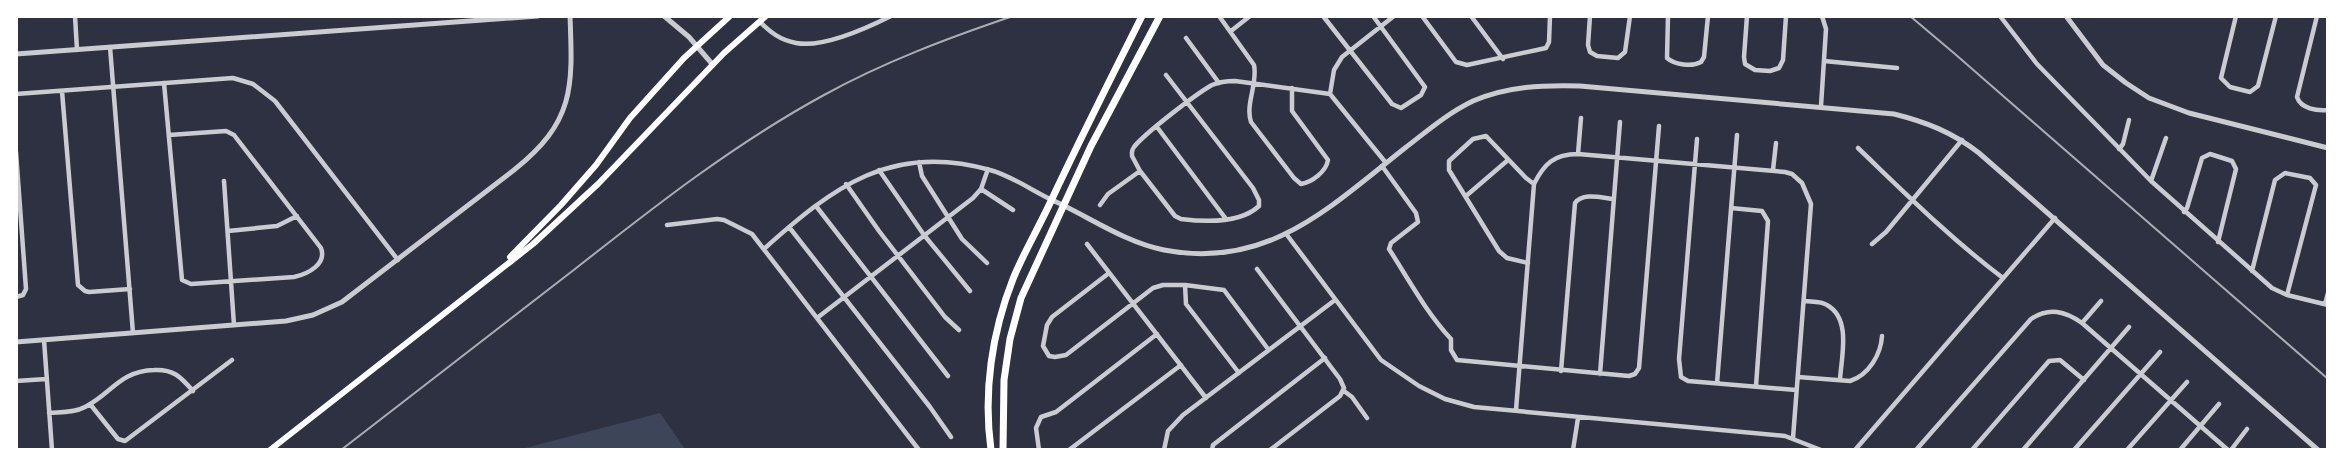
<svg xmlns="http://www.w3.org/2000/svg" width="2344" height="466" viewBox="0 0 2344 466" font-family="'Roboto Serif',serif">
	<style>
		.green { fill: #3c4559 }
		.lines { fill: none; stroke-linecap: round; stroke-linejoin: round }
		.minor { stroke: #caccd0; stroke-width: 4.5 }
		.tertiary { stroke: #caccd0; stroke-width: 5 }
		.secondary { stroke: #fff; stroke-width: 6 }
		.primary { stroke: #fff; stroke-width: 7 }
		.rail { stroke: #abadb3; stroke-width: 2 }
	</style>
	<rect width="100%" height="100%" fill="#2d3142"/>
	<path class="green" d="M660,413L685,449H521Z"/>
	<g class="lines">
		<path class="minor" d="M75,16L77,50
			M1219,16L1254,65C1258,84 1245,104 1251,122L1294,178L1301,184C1312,182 1326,172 1328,160L1292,111V88
			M1323,16L1392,104L1401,108L1421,95L1425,87L1373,16
			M1422,16L1456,62L1467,65L1546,48L1549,42L1550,16
			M1471,16L1503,59
			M1590,16L1588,45L1590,52L1597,56L1618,58L1625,52L1630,16
			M1668,16L1667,58C1675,65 1692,67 1701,62L1704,57L1708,16
			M1747,16L1744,57L1745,64L1755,70L1770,71L1779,68L1783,60L1786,16
			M2000,16L2037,64L2151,181L2272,288L2287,295L2328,305
			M2236,16L2221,78L2230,87L2250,92L2258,86L2276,16
			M2317,16L2297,97C2301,109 2317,111 2328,110
			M760,22C770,32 780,40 796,43C822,48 867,28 891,16
			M1231,31L1250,16
			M1186,38L1219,83
			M110,47L133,333
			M1824,61L1897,68
			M1166,75L1253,188L1259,200V206C1240,224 1205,222 1181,219L1175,216L1140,171L1132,156C1132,151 1131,151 1134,147C1145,133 1196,94 1212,85C1219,82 1227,81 1235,81L1330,94
			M164,83L182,280L191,284L294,277C308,274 327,264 321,248L234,135L226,131L169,135
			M62,91L78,285L85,291L89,292L130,289
			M16,94L233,78L253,84L275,101L398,260
			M1330,94L1334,70L1342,57L1394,16
			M1330,94L1386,163
			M1821,106L1826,29L1822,16
			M1157,127L1226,219
			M1697,139L1679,359L1681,377L1688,381L1796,390
			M1858,148C1905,193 1951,239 2003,278
			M2119,149L2123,144L2129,120
			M16,152L26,289L23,295L16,297
			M1578,154L1581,118
			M919,162L922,176L962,239L987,263
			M1382,166L1416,213L1418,222L1391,243L1389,249C1409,280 1426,312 1451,339V350L1457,360L1629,376L1635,374L1639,368L1659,126
			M879,170L924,235L970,291
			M1773,170L1776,143
			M224,181L234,325
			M2151,181L2166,138
			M846,184L879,231L945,317L959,330
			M981,189L1013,210
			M1466,196L1508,160
			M1100,205L1108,194L1140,171
			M816,206L948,376
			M1731,208L1762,211L1768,221L1756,386
			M2184,212L2187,208L2202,158L2210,154L2232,161L2236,169L2218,242
			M667,225L717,219L724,220L752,234L919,450
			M789,227L930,407L951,437
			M228,231L277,226L297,216
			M1287,235L1381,360L1419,386L1445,399L1474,407L1785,436L1821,450
			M1087,244L1206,398
			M1872,244L1886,232L1962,140
			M764,249C833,187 892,142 990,170C1012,176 1031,190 1052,200
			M1528,263L1507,258L1499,251L1449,170V161L1473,139L1486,136L1526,178L1534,184
			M1257,269L1340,379L1344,388L1340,396L1270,450
			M2252,271L2275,180L2285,173L2310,178L2316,185L2287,295
			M1109,273L1052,317L1047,325L1043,346L1049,356L1055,357L1066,355L1153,288L1163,285H1185L1224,290L1268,349
			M1185,285L1186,304L1239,373
			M1804,301C1812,302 1821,301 1827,305C1852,319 1841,358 1840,380
			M2325,304L2328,293
			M817,318L973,198L981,189L988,169
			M2082,323L2101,301
			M44,340L52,450
			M1561,371L1575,203C1583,192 1602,198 1614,199
			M1600,374L1620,122
			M1798,377L1850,381C1869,375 1881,354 1882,336
			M16,381L46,379
			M1717,383L1737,135
			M1344,391L1352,397L1367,418
			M90,404L118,439L125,441L232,360
			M1516,410L1534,184C1544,164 1554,154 1578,154L1785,172L1792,174L1802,183L1811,204L1793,438
			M49,413C61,412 74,413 85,407C112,393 120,371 154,370C173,369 180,376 193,391
			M1039,450L1036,428L1041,417L1056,412L1157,334
			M1069,450L1181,365
			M1164,450L1168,431L1183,415L1335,300
			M1212,450L1213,445L1325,358
			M1573,450L1578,418
			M1855,450L2055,218
			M1916,450L2031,319C2049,307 2065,311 2082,323L2228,450
			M1972,450L2049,361L2060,360L2084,380
			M2023,450L2129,327
			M2074,450L2160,352
			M2127,450L2187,382
			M2180,450L2219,404
			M2231,450L2247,429"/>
		<path class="tertiary" d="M664,16L689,37L713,65
			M2066,16L2103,65L2126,83L2149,98L2189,113L2328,148
			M16,54L538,16
			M1052,200C1088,216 1124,242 1164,250C1268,270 1330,207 1405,148C1427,131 1448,113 1473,101C1508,86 1543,85 1580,86L1894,114C1926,122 1952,132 1979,153L2318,450
			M16,342L286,321L313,315L342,302L514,170C574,122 573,89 570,16"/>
		<path class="secondary" d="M510,257L561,205L596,165L630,118L684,58L730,16
			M270,450L533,244L598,184L724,53L766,16"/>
		<path class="primary" d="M991,450C983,392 992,332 1013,279C1024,252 1039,227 1051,201C1080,139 1111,78 1142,16
			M1003,450L1004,380L1010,339L1021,298L1091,146L1160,16"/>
		<path class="rail" d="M1910,16L1955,54L2328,379
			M341,450C419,389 497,329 575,269C655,206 734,144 824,95C884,62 948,38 1013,16"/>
	</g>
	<rect width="2344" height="466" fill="none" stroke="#ffffff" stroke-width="36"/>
</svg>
